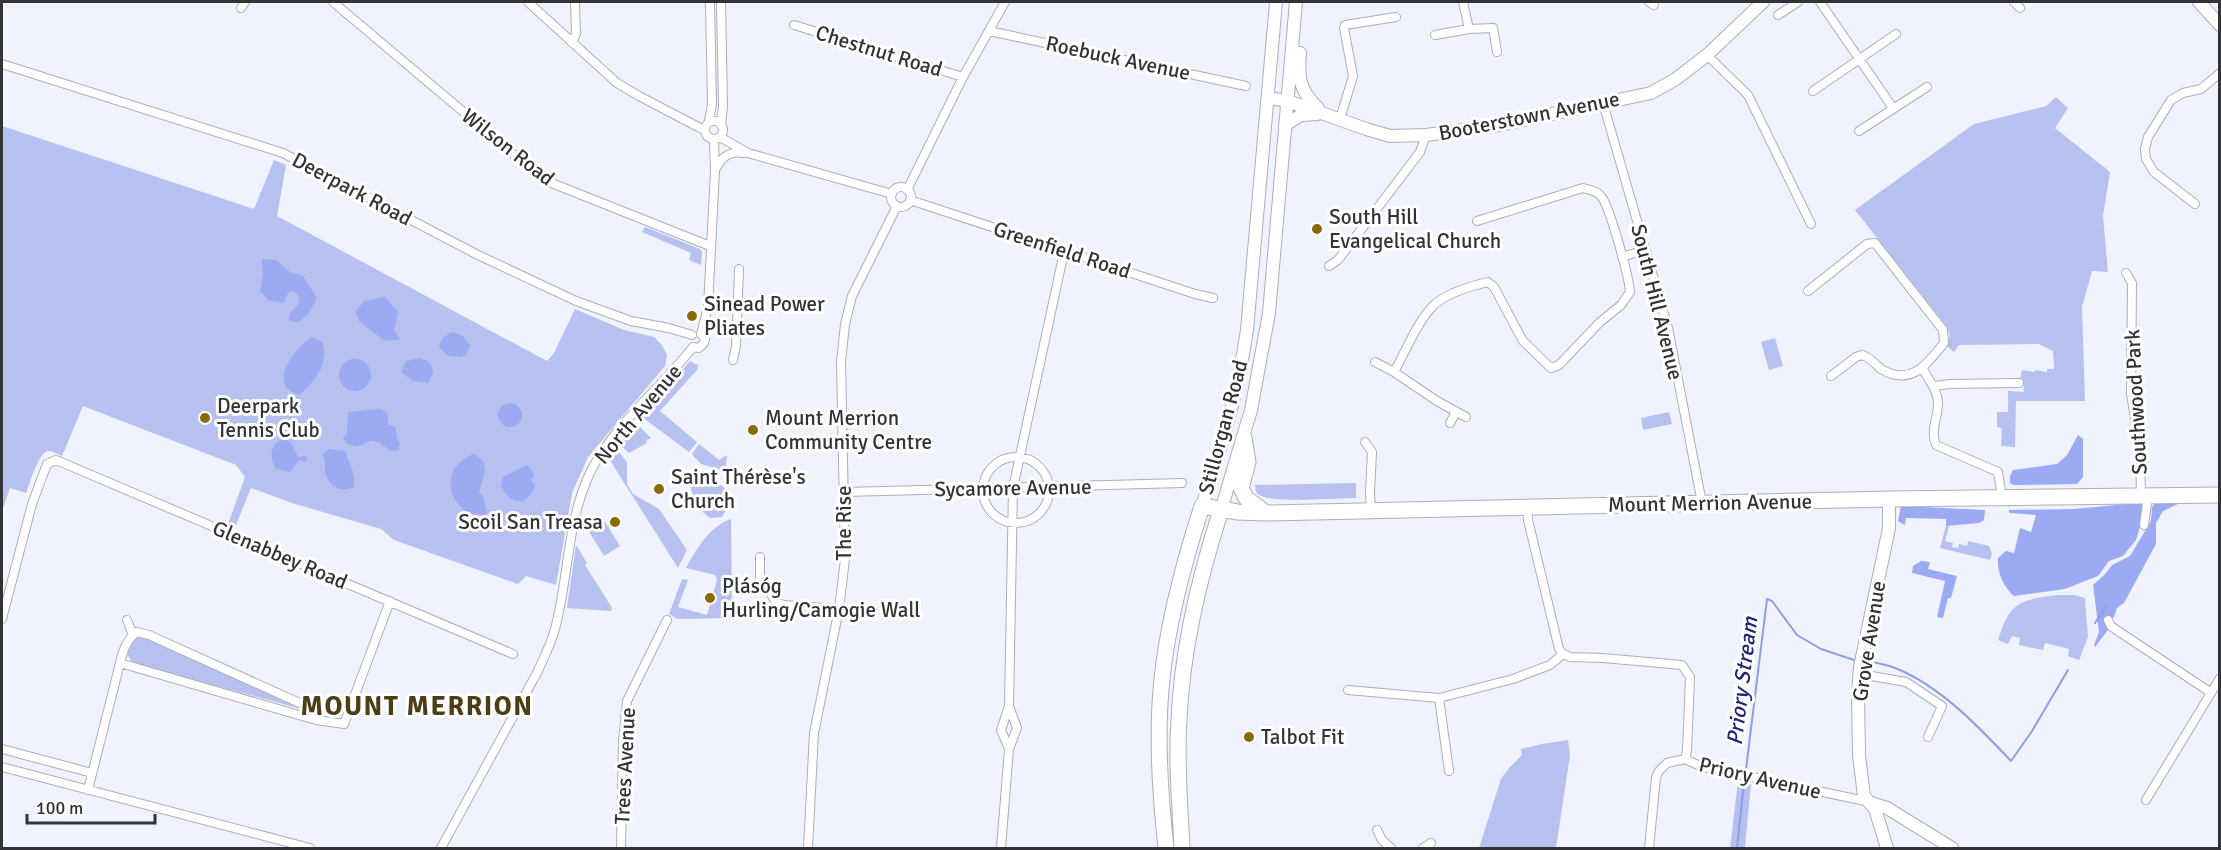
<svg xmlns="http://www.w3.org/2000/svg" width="2221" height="850" viewBox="0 0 2221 850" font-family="Signika,sans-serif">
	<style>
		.green { fill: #b6c1f0 }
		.forest { fill: #9baaf2 }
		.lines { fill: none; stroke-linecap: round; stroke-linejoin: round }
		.stream { stroke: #8e9de4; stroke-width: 2 }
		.street-casing { stroke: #acaeb8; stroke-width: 10 }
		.secondary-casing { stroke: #acaeb8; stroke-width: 14 }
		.highway-casing { stroke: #acaeb8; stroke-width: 17 }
		.street { stroke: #fff; stroke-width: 8 }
		.secondary { stroke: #fff; stroke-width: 12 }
		.highway { stroke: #fff; stroke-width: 15 }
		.poi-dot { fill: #8a6908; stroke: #fff; stroke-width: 2 }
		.labels { text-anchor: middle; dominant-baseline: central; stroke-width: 6; stroke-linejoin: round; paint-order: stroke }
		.street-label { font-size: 21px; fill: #313337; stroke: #fff }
		.poi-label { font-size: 21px; fill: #313337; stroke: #fff; text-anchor: start }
		.water-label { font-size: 22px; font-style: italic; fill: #212374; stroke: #fff }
		.district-label { font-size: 27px; font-weight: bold; letter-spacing: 1.5px; fill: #4d3d15; stroke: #fff }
	</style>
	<rect width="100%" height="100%" fill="#f0f3fe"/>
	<path class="green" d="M2056,97L2068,108L2055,128L2110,172L2103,216L2108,272L2092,271L2082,307L2085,401H2016L2015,447L2001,446L2002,428L1997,427V412H2008V391L2024,392L2023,379L2020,378L2022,370L2035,372V370L2047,372V369H2054L2053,351L2039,344L1959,345L1954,352L1947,346L1950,335L1947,327L1855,210L1974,124L2046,106Z
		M2,126L254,209L274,160L286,165L277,216L547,361L554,353L575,309L624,330L654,337L661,344L667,355L665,366L588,457L572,493L556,585L526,576L518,584L394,540L381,529L292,503L251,488L235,527L228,524L245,477L236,465L83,406L62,456C58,454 52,451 48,451C38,453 30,484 26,493L10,488L2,511Z
		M645,227L700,249L702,252L701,265L689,260L691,253L642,232Z
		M1775,338L1783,366L1769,370L1761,342Z
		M690,361L698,365L697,370L660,411L697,442L689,452L642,417Z
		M1669,412L1672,424L1643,430L1641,418Z
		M636,423L651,438L646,441L647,443L629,453L618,443Z
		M699,444L719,460L727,455L725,471L701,464L692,454Z
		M614,446L627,462V484L633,494L659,509L687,550L678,568L606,454Z
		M699,476L706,477L724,487L728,505L722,517L710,518C697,508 687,494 693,478Z
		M1356,483V498C1338,498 1269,504 1258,494C1255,491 1256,489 1255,485Z
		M731,519L732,618L677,619L669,614L682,579L688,580L678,607L707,615L717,580L715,575L686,568C696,549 710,526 731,519Z
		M604,520L620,546L604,556L588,530Z
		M1946,526H1949L1945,541L1953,543L1952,547L1958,548L1959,544L1967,546L1968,541L1989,546L1992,554L1990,560L1940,548Z
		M576,545L587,563L585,565L612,608L611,611L567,608Z
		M2057,595H2074L2085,598L2088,637L2079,660L2068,656L2069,649L2045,643L2043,650L2019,645L2020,638L2012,636L2008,644L1998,640C2010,602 2019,600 2057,595Z
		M142,636L305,710L133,663L128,656C127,646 132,639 142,636Z
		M1568,740L1570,755L1556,848H1479L1501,779L1509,768L1522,755L1521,749L1542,744Z
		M1738,781L1751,783L1745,848H1730Z"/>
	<path class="forest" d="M262,259L276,260L290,272L303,276L317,298L309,313L299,322L289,321V314L298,305L300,298L294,291L288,293L283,303L268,300L260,292L263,275Z
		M385,297L398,312L394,330L400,339L385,341L360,322L355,312L364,301Z
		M453,332L463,336L470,345L466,355L461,357L448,356L439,347C441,339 445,335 453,332Z
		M311,337L322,342C330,363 314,383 299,395C266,385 294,350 311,337Z
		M420,358C429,361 432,364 433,373L428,383L413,381L401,372L406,361Z
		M339 375a16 16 0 1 1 32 0a16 16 0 1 1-32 0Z
		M498 415a12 12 0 1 1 24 0a12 12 0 1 1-24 0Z
		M381,409L388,414V424L396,428L397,439L400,443L399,450L391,451C386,448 379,441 374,441C363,440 362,451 346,443L343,437L347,434L348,412Z
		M2078,435L2083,439V477L2077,484L2014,485L2010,483V476L2013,470L2057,464L2067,455Z
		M285,439L291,443L298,457L305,456L308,459L305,462L299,460L290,472L275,468C270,457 269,442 285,439Z
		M329,449L345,451C349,463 356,475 354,487C343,492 330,489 326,475C324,468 326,462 323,454Z
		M474,454L484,461L485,470L479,493L483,496L487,514C453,521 432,470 474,454Z
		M527,465L532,470L534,477L531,480L535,485C528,507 510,505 501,486L503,477Z
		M2148,502L2136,540L2123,556L2109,561L2098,576L2065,589L2014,596C2003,586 1997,573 1998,558L2006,551L2014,553L2020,528L2031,532L2036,515L2009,513V510L2074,509Z
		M2156,502L2180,503L2163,511L2156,523V544L2124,603L2117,608L2114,617L2105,625L2108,630L2095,647L2094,645L2099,632L2093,585L2104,575L2112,565L2130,556L2151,521L2152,507Z
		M1901,506L1985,510L1984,520L1979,523L1946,526V519L1906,518L1905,525L1898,521Z
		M1921,561L1930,562L1928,569L1957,576L1951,598H1948L1943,618L1937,617L1945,581L1912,573L1913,566Z"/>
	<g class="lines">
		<path class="stream" d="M2095,623L2106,606
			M1868,661C1877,663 1887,665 1895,668C1939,685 1979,727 2011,761L2032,731L2068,670
			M1746,769L1767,599L1772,601L1797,635L1821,649L1854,660
			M1737,848L1744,782"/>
		<g class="street-casing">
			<path id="street" d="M333,2L544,180L710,246
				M528,2L617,83L639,96L704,130
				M721,2L723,106L721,125
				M1463,2L1469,29
				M1649,2L1654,5
				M1820,2L1893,108
				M2014,2L2020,8
				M241,8L245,2
				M1778,15L1798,2
				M794,25L963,77
				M989,31L1246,86
				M1435,35L1469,29L1493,28L1497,52
				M572,43L576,34L575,2
				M1707,55L1748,95L1811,224
				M2,64L283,153L478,255L576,301L631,321L669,328L692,335
				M1813,91L1896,34
				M1603,103L1668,328L1702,503
				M1340,119L1353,76L1344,28L1345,25L1396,17
				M705 130a9 9 0 1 1 18 0a9 9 0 1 1-18 0Z
				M709,121L712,104L710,2
				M1859,131L1927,87
				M720,137L748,153L892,194
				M717,167C723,155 731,151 744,153
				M891 197a10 10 0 1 1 20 0a10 10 0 1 1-20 0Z
				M907,190L963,77L1005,2
				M910,200L1195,294L1213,298
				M2195,204L2154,172L2146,159L2145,149L2148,137L2171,100L2183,93L2201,89L2220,73
				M1622,257L1645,250
				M1329,266L1338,260L1420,152L1426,135
				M2126,273L2132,283L2131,394L2140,450L2141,496
				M1808,291L1867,244L1875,243L1943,330L1944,343C1927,364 1911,387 1881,369C1875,364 1870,357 1862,355L1856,357L1831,376
				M708,307L737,309
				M701,334L708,307L715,171L714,140
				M693,347L699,348L704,343L705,339L701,334
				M733,360L736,346L739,269
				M1375,362L1394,372
				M1923,369C1928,380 1938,390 1938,403C1938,418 1930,430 1936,445L1998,472L2002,498
				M1934,386L1950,384L2019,383
				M1466,417L1437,401L1394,372C1406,351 1416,324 1432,307C1444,294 1471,286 1488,282L1494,287L1523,341L1551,368L1559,365L1600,322L1621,305L1630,292C1629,276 1611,213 1603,199C1598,191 1591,190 1583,188L1477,221
				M1450,423L1456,412
				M1365,442L1372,452L1370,492L1371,511
				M983 490a33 33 0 1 1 66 0a33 33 0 1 1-66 0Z
				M845,492L1182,483
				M1527,507L1528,520L1559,649L1563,654L1570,657L1603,658L1682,665L1690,677L1687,751L1685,759
				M2144,525L2148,496
				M760,557V586L770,592L776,603L784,605L839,609
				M2,619L32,504L47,464L56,460L513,654
				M127,620L133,635
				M2108,620L2111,626L2115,629L2210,692
				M120,663C123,651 126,640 137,632L149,635L313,709L317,713L316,720
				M1860,674L1906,682L1942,706L1928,737
				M1348,690L1439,698L1513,679L1550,665L1563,654
				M1439,698L1449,771
				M2,749L92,773
				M1009,749L1001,730L1009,706L1013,488L1064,252
				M2,767L310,848
				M88,790L120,663L316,720L344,724L390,601
				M2146,800L2220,678
				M1377,830L1382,840L1391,848
				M441,848L538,671C544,657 551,644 555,629C568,581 567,528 586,482C604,434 661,388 693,347
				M621,848L623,741L627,701L667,620
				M808,848L814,733L839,609L845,559L841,362L845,324L852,296L897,206
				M1001,848L1009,749L1017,728L1009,706
				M1423,848L1431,843
				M1649,848L1656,777L1659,771L1667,763L1685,759L1700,766L1870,802"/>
		</g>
		<g class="secondary-casing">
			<path id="secondary" d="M2199,2L2220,25
				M1300,53C1298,78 1299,90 1318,108
				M1268,98L1288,101L1366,129L1390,136L1426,135L1500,125L1651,93L1676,79L1707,55L1763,2
				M1285,125L1301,115L1317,114
				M1202,506C1222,448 1238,391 1247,330L1276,2
				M1221,510L1251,410L1269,313L1296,2
				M1871,803L1887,808L1952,848
				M1887,848L1875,809L1864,796L1859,755L1858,694L1860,667L1889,528V499"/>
		</g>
		<g class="highway-casing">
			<path id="highway" d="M1244,438L1248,462L1241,488L1246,498L1266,513
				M1166,848C1160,794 1156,734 1162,679C1168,620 1184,562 1202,506L1238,512L1266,513L1889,499L2220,495
				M1182,848C1180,806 1176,762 1179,720C1182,648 1199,578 1221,510"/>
		</g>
		<use href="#street" class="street"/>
		<use href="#secondary" class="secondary"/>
		<use href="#highway" class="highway"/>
	</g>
	<g class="poi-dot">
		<circle cx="1317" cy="229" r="6"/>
		<circle cx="692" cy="316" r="6"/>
		<circle cx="205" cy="418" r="6"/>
		<circle cx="753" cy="430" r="6"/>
		<circle cx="659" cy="489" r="6"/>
		<circle cx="615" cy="522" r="6"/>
		<circle cx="710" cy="598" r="6"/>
		<circle cx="1249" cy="737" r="6"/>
	</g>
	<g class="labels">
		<g class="street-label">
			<text transform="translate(879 51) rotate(17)">Chestnut Road</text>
			<text transform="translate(1118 58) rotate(12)">Roebuck Avenue</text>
			<text transform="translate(1529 116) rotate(-11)">Booterstown Avenue</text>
			<text transform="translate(508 147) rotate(38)">Wilson Road</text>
			<text transform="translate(352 189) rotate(28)">Deerpark Road</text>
			<text transform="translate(1062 250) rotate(18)">Greenfield Road</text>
			<text transform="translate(1657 302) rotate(76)">South Hill Avenue</text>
			<text transform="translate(2136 402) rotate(-93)">Southwood Park</text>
			<text transform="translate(638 414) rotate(-50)">North Avenue</text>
			<text transform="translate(1223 427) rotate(-75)">Stillorgan Road</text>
			<text transform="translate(1013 488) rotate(-1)">Sycamore Avenue</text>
			<text transform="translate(1710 503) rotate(-1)">Mount Merrion Avenue</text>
			<text transform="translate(844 523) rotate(-90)">The Rise</text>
			<text transform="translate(280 555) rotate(23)">Glenabbey Road</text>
			<text transform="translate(1869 641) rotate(-81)">Grove Avenue</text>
			<text transform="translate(625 766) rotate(-87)">Trees Avenue</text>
			<text transform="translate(1760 778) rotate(13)">Priory Avenue</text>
		</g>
		<g class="poi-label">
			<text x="1329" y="217">South Hill<tspan x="1329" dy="24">Evangelical Church</tspan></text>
			<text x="704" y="304">Sinead Power<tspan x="704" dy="24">Pliates</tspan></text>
			<text x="217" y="406">Deerpark<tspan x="217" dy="24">Tennis Club</tspan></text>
			<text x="765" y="418">Mount Merrion<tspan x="765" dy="24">Community Centre</tspan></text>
			<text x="671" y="477">Saint Thérèse's<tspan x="671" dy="24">Church</tspan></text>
			<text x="603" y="522" text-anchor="end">Scoil San Treasa</text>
			<text x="722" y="586">Plásóg<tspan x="722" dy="24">Hurling/Camogie Wall</tspan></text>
			<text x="1261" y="737">Talbot Fit</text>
		</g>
		<g class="water-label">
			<text transform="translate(1742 681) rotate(-83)">Priory Stream</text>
		</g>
		<g class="district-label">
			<text x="417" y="706">MOUNT MERRION</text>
		</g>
	</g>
	<rect width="2221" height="850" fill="none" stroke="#313337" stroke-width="6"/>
	<path d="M27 814v9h128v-9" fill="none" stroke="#313337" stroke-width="3"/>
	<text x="36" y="814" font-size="18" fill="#313337" stroke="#ffffff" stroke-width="4.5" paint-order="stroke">100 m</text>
</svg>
